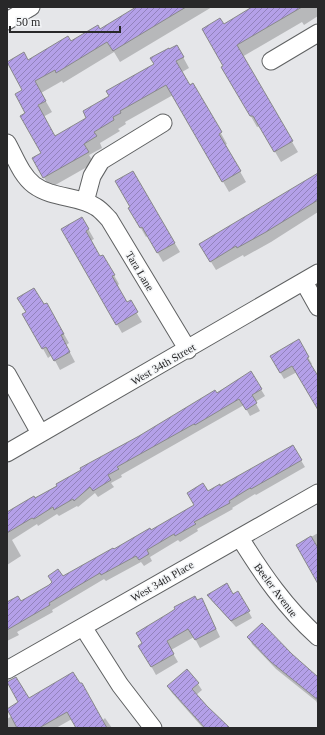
<svg xmlns="http://www.w3.org/2000/svg" width="325" height="735" viewBox="0 0 325 735" font-family="Georgia,serif">
	<style>
		.shadow { fill: #0003 }
		.building { fill: url(#building-hatch); stroke: #89898b }
		.lines { fill: none; stroke-linecap: round; stroke-linejoin: round }
		.minor-casing { stroke: #5f6162; stroke-width: 19 }
		.minor { stroke: #fff; stroke-width: 17 }
		.labels { text-anchor: middle; dominant-baseline: central; stroke-width: 3; stroke-linejoin: round; paint-order: stroke }
		.street-label { font-size: 11px; fill: #282829; stroke: #f2f4f6 }
	</style>
	<defs>
		<pattern id="building-hatch" width="6" height="6" patternUnits="userSpaceOnUse"><rect width="6" height="6" fill="#b4a0e8"/><path d="M-1 1l2-2M0 6l6-6M5 7l2-2" fill="none" stroke="#9282bc"/></pattern>
	</defs>
	<rect width="100%" height="100%" fill="#e5e6e9"/>
	<path class="shadow" d="M140,7H212L120,62L114,52L63,83L62,81L41,93L52,112L43,117L55,138L88,118L110,96L155,64L169,51L177,46L189,68L182,72L189,86L193,84L227,144L225,145L246,182L229,192L173,95L125,122L126,124L118,129L120,131L100,143L102,148L89,155L94,163L50,188L33,158L42,153L27,113L23,90L28,61L100,30Z
		M254,7H318V16L304,25L302,22L242,57L298,152L281,162L260,126L257,127L229,78L225,66L224,25Z
		M133,172L180,252L163,262L148,236L146,237L135,218L132,208Z
		M318,174V212L271,242L244,257L243,255L216,270L200,244Z
		M82,218L94,239L90,241L100,258L103,256L119,284L117,286L127,304L130,302L142,322L122,333L62,229Z
		M47,304L69,343L66,345L75,362L60,370L52,355L48,358L24,314Z
		M298,340L312,364L310,365L318,378V408L297,372L284,379L271,357Z
		M251,373L265,396L255,402L260,411L250,416L244,405L121,475L122,477L111,483L114,487L98,497L95,493L78,507L77,506L59,516L57,514L38,526L37,524L12,540L21,556L7,565V513L35,499L82,470Z
		M293,447L305,467L256,495L255,494L232,508L233,509L197,529L198,531L180,542L178,540L150,557L152,561L144,566L141,562L106,581L104,579L52,610L53,612L17,632L19,635L7,641V606L20,603L62,577L150,531L195,505L208,492L220,487Z
		M318,533V582L297,545Z
		M238,592L252,618L236,627L212,601L208,595H232Z
		M197,601L206,607L220,637L200,648L194,637L171,650L178,662L156,675L140,646Z
		M249,637L291,655L318,678V705L316,701L276,669L252,644Z
		M187,670L198,684L202,690L196,695L229,728H203L172,693L168,687Z
		M28,700L102,721L105,718L112,728H77L72,719L56,728H7V719L12,716Z"/>
	<path class="building" d="M136,7H186L113,51L107,42L56,73L55,70L35,81L46,101L38,105L55,136L86,118L83,111L109,96L106,91L154,64L150,58L169,48V49L177,45L184,57L176,61L190,85L193,83L222,132L219,134L241,171L222,182L166,85L120,111L121,113L113,117L114,120L94,132L97,136L84,144L89,152L43,178L32,158L41,153L20,116L25,113L15,94L22,90L7,62L24,52L28,60L68,36L71,41L98,25L100,29Z
		M252,7H302L237,45L293,141L274,152L253,116H250L221,67L223,66L202,29L220,18L224,24Z
		M133,171L175,243L157,253L142,227L140,228L128,208L130,207L115,181Z
		M318,173V200L266,232L237,248L236,246L210,262L199,244Z
		M82,217L89,229L86,231L100,256L103,255L115,275L112,276L127,302L131,300L138,312L116,325L61,229Z
		M34,288L44,304L47,303L64,334L61,335L70,352L54,361L46,347L42,349L22,314L26,312L17,298Z
		M299,339L309,357L307,358L318,376V410L292,366L280,373L270,356Z
		M251,371L262,389L252,395L257,403L246,410L239,399L195,425L194,424L117,467L119,469L108,475L111,480L93,491L90,487L74,501L73,499L54,510L53,507L34,519L32,518L7,533V512L34,496L35,498L57,486L56,484L81,470L80,468L139,436L215,390L217,393Z
		M293,445L302,460L251,489L250,488L229,501L230,503L194,522L196,524L175,536L174,534L147,550L149,554L139,560L136,556L101,575L100,573L49,603L50,605L7,630V602L18,596L21,601L49,585L52,582L48,576L58,569L63,576L113,548L114,549L150,528L151,530L194,505L187,493L203,483L208,491L220,484V486Z
		M311,536L318,548V584L296,545Z
		M227,583L233,594L238,591L250,611L231,621L207,595Z
		M195,596L197,600L202,598L216,629L195,640L188,629L167,641L174,654L151,667L138,646L142,643L136,633L169,613L175,609L174,607Z
		M262,623L292,654L318,677V700L271,662L247,637Z
		M187,669L199,683L192,689L207,706L230,728H205L167,686Z
		M73,672L80,683H82L107,728H76L67,712L39,728H17L7,709L18,702L7,682L16,677L29,698Z"/>
	<g class="lines">
		<g class="minor-casing">
			<path id="minor" d="M7,21L31,7
				M271,61L318,33
				M7,143C15,157 21,175 34,185C53,199 77,195 96,207C101,210 105,215 109,219L188,350
				M85,202L92,176L101,161L163,123
				M304,282L318,307
				M7,374L40,433
				M7,453L318,273
				M240,538C263,575 285,607 318,637
				M83,627L120,685L153,728
				M7,670L318,493"/>
		</g>
		<use href="#minor" class="minor"/>
	</g>
	<g class="labels">
		<g class="street-label">
			<text transform="translate(140 271) rotate(59)">Tara Lane</text>
			<text transform="translate(163 364) rotate(-30)">West 34th Street</text>
			<text transform="translate(162 581) rotate(-30)">West 34th Place</text>
			<text transform="translate(276 590) rotate(53)">Beeler Avenue</text>
		</g>
	</g>
	<rect width="325" height="735" fill="none" stroke="#282829" stroke-width="16"/>
	<path d="M10 26v6h110v-6" fill="none" stroke="#282829" stroke-width="2"/>
	<text x="16" y="26" font-size="12" fill="#282829" stroke="#f2f4f6" stroke-width="3" paint-order="stroke">50 m</text>
</svg>
